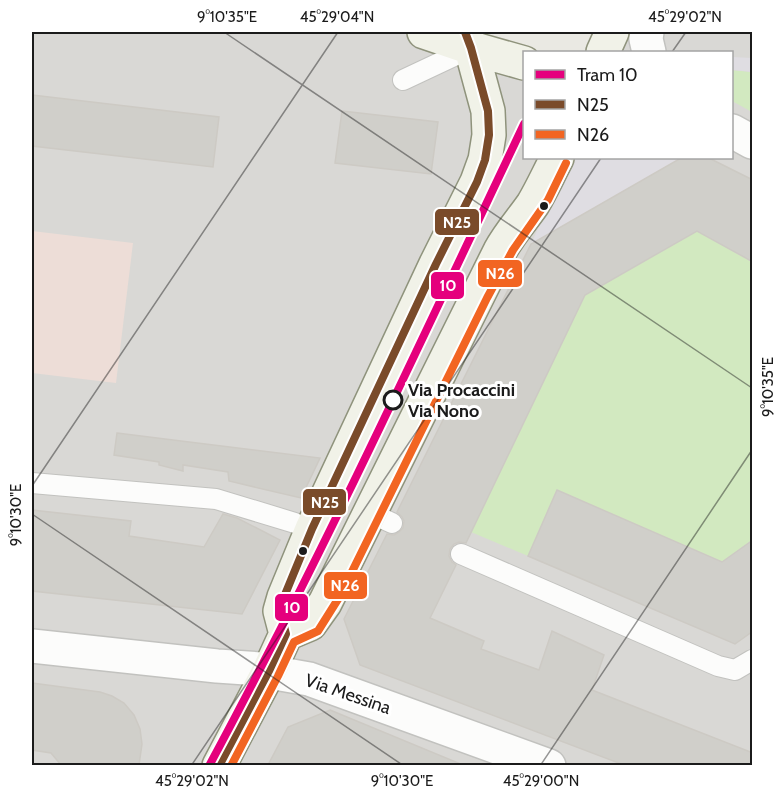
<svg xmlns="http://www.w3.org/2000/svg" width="784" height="797" viewBox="0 0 784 797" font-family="Cabin,sans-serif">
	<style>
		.residential { fill: #d9d8d5 }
		.commercial { fill: #edddd7 }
		.grass { fill: #d2e9c0 }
		.plaza { fill: #dfdde2 }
		.building { fill: #d0cfca; stroke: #cdcac4; stroke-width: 1.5 }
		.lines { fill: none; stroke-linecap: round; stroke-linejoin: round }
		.lane-casing { stroke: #c2c2bf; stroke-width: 22 }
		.street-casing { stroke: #c2c2bf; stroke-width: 36 }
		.secondary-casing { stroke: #8f937c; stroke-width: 36 }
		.lane { stroke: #fcfcfb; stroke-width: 20 }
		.street { stroke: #fcfcfb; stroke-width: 33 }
		.secondary { stroke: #f1f2e8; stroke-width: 33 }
		.bus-1-casing { stroke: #fff; stroke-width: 12 }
		.bus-2-casing { stroke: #fff; stroke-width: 12 }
		.bus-1 { stroke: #7a4b2a; stroke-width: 8 }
		.bus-2 { stroke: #f26522; stroke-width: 8 }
		.tram-1-casing { stroke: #fff; stroke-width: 12 }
		.tram-1 { stroke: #e5007d; stroke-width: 8 }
		.ticks { fill: none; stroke: #1b1b1b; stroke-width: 1.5; stroke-opacity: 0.45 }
		.bus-dot { fill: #1b1b1b; stroke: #fff; stroke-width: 2 }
		.stop-dot { fill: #fff; stroke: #1b1b1b; stroke-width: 3 }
		.labels { text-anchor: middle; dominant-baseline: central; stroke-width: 6; stroke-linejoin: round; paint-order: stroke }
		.stop-label { font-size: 18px; font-weight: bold; fill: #1b1b1b; stroke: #fff; text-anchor: start }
		.street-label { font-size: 18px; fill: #1b1b1b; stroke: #fff }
		.line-badge { stroke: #fff; stroke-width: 2 }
		.badge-label { font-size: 16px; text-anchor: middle; font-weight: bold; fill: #fff }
		.neatline { fill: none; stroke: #1b1b1b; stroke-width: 2 }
		.ticks-label { font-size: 15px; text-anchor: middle; fill: #1b1b1b }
	</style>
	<rect width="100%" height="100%" fill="#eae9e3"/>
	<path class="residential" d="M32,32H414L524,67V158H555L367,515L216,765H32Z
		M615,32H752V765L222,766L559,158H732V52H606Z"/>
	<path class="commercial" d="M32,231L133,243L116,383L32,373Z"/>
	<path class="grass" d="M732,70L752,72V112L732,101Z
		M697,231L752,262V540L722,562L557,490L528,556L471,532L585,295Z"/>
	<path class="plaza" d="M732,57L752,58V72L732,70Z
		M570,158H681L531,244Z"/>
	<path class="building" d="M32,95L219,117L213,167L32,146Z
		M342,111L438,122L431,174L335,163Z
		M681,158H709L753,180V262L697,231L585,295L466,543L459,542L454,544L450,549L449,556L452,562L456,565L430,618L484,641L481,649L539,670L552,631L604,655L592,690L753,753V765H624L360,665L344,619L387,534L394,535L399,532L403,528L404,521L402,517L397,512L531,244Z
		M117,433L173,440L320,458L301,498L229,481L228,472L183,465V471L159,465V462L114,455Z
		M557,490L722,562L753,540V631L735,644L528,556Z
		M32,510L131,521L129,536L204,547L223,514L237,518L280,540L242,614L32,591Z
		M32,683L100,692L112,696L124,703L134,715L140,729L142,744L139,765H61L51,753L32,750Z
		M330,710L463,765H268L288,727Z"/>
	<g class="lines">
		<g class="lane-casing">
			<path id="lane" d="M403,80L471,48
				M32,483L216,499L295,523
				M370,513L392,523
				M461,554L718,666L735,670L752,660"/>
		</g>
		<g class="street-casing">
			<path id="street" d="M647,32L646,39L649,52
				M732,131L752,142
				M32,646L217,666L261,669L275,673L309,679L549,766"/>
		</g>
		<g class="secondary-casing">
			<path id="secondary" d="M424,32L471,48L524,63
				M603,52L612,32
				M286,634L310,624L325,603L500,251C509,234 522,220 533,204C542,189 549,173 557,158
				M219,766L269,671L286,634L280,611L284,597L312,529L436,264L477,182L485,160L489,135L488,111L471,48L465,32"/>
		</g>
		<use href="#lane" class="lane"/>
		<use href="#street" class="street"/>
		<use href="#secondary" class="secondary"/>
		<g class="bus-1-casing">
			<path id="bus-1" d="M219,766L269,671L286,634L280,611L284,597L312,529L436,264L477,182L485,160L489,135L488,111L471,48L465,32"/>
		</g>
		<g class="bus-2-casing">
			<path id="bus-2" d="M231,766L278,676L294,642L318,631L340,596L487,298L513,250L548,200L566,163"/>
		</g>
		<use href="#bus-1" class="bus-1"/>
		<use href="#bus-2" class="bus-2"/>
		<g class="tram-1-casing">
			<path id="tram-1" d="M209,766C322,556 422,339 524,124"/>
		</g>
		<use href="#tram-1" class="tram-1"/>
	</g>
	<path class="ticks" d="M224,32L752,388M672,52L686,32M32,486L338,32M32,514L404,766M191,766L601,158M540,766L752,450"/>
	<g class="bus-dot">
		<circle cx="544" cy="206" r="5"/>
		<circle cx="303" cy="551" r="5"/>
	</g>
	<circle class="stop-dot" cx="393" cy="400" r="9"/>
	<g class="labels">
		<g class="stop-label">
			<text x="408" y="390">Via Procaccini<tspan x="408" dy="21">Via Nono</tspan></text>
		</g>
		<g class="street-label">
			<text transform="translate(348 694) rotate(19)">Via Messina</text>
		</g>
	</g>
	<g class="line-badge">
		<rect x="434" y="208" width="46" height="28" rx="6" fill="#7a4b2a"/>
		<rect x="477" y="259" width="46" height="29" rx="6" fill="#f26522"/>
		<rect x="430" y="271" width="35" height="29" rx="6" fill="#e5007d"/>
		<rect x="302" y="488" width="45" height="28" rx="6" fill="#7a4b2a"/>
		<rect x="323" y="571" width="45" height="29" rx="6" fill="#f26522"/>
		<rect x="274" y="593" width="35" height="29" rx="6" fill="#e5007d"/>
	</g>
	<g class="badge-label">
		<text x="457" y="228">N25</text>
		<text x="500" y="279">N26</text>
		<text x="448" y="291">10</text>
		<text x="325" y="508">N25</text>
		<text x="345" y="591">N26</text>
		<text x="292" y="613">10</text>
	</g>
	<rect width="784" height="797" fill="none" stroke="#ffffff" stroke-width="66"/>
	<rect x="523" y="51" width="210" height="108" fill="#ffffff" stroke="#a4a4a4" stroke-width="1.5"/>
	<rect x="535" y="70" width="30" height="9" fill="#e5007d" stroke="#a4a4a4" stroke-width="1.5"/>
	<text x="577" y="81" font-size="18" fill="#1b1b1b">Tram 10</text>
	<rect x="535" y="100" width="30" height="9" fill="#7a4b2a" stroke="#a4a4a4" stroke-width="1.5"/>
	<text x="577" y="111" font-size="18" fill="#1b1b1b">N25</text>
	<rect x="535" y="130" width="30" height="9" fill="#f26522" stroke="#a4a4a4" stroke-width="1.5"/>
	<text x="577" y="141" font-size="18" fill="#1b1b1b">N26</text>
	<rect x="33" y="33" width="718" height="731" class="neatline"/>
	<g class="ticks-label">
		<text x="227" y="22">9°10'35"E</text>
		<text x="337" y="22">45°29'04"N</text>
		<text x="685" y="22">45°29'02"N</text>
		<text transform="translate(768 387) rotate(-90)" y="5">9°10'35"E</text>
		<text transform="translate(16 515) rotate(-90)" y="5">9°10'30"E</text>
		<text x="192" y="786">45°29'02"N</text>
		<text x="402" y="786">9°10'30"E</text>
		<text x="541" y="786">45°29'00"N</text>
	</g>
</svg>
